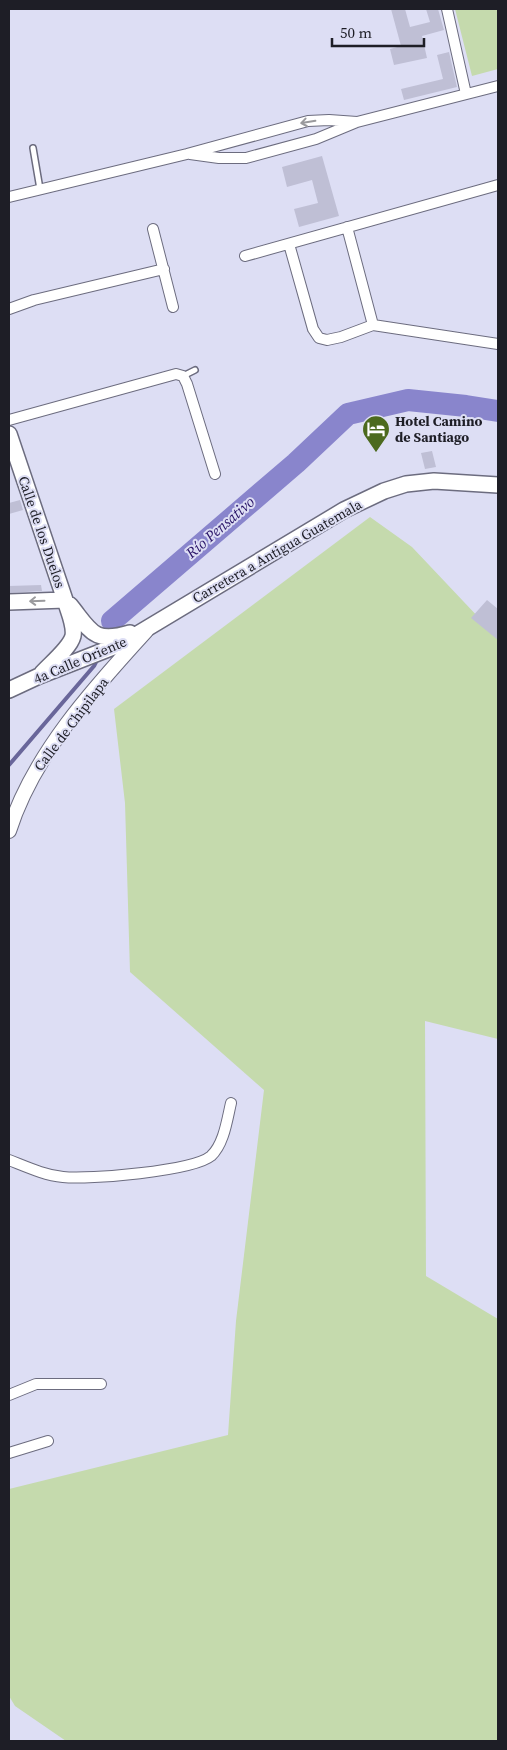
<svg xmlns="http://www.w3.org/2000/svg" width="507" height="1750" viewBox="0 0 507 1750" font-family="'Source Serif 4',serif">
	<style>
		.green { fill: #c5daad }
		.lines { fill: none; stroke-linecap: round; stroke-linejoin: round }
		.stream { stroke: #69669a; stroke-width: 4 }
		.river { stroke: #8985cc; stroke-width: 22 }
		.building { fill: #bfbfd5 }
		.lane-casing { stroke: #6c6c7f; stroke-width: 8 }
		.street-casing { stroke: #6c6c7f; stroke-width: 12 }
		.secondary-casing { stroke: #6c6c7f; stroke-width: 16 }
		.primary-casing { stroke: #6c6c7f; stroke-width: 18 }
		.lane { stroke: #fff; stroke-width: 5 }
		.street { stroke: #fff; stroke-width: 10 }
		.secondary { stroke: #fff; stroke-width: 14 }
		.primary { stroke: #fff; stroke-width: 15 }
		.oneway { stroke: #9a9a9d }
		.labels { text-anchor: middle; dominant-baseline: central; stroke-width: 4; stroke-linejoin: round; paint-order: stroke }
		.poi-label { font-size: 14px; font-weight: bold; fill: #1e1e26; stroke: #dddef4; text-anchor: start }
		.street-label { font-size: 14px; fill: #1e1e26; stroke: #dddef4 }
		.water-label { font-size: 15px; font-style: italic; fill: #281367; stroke: #dddef4 }
	</style>
	<rect width="100%" height="100%" fill="#dddef4"/>
	<path class="green" d="M455,9H498V69L472,76Z
		M370,517L412,547L498,638V1039L425,1021L426,1276L498,1319V1741H66L15,1706L9,1696V1489L228,1435L236,1321L264,1090L130,972L125,803L114,709Z"/>
	<g class="lines">
		<path class="stream" d="M107,632L112,621
			M9,765L94,666L98,658"/>
		<path class="river" d="M112,621L296,463L348,414L408,400L466,406L498,411"/>
	</g>
	<path class="building" d="M391,9H405L410,27L430,22L426,9H438L444,30L422,36L427,58L394,65L390,49L401,46Z
		M449,52L457,87L404,100L401,89L443,79L437,55Z
		M322,156L339,216L299,227L294,209L318,203L312,180L287,187L282,167Z
		M432,451L436,467L425,469L421,453Z
		M20,500L23,510L9,514V503Z
		M41,585L42,591L9,593V586Z
		M487,600L498,609V640L471,618Z"/>
	<g class="lines">
		<g class="lane-casing">
			<path id="lane" d="M33,148L40,189
				M183,376L195,370"/>
		</g>
		<g class="street-casing">
			<path id="street" d="M447,9L466,94
				M190,154L219,158H246L316,139L357,122L498,86
				M9,197L187,154L308,121L329,120L357,122
				M347,227L373,325
				M153,229L173,307
				M289,244L313,329L319,338L327,340L341,337L373,325L498,344
				M245,256L498,185
				M9,309L34,300L164,269
				M9,420L176,374L183,376L187,384L215,474
				M9,1160C27,1167 44,1175 63,1177C88,1180 193,1171 211,1156C224,1144 227,1120 231,1103
				M9,1395L36,1384H101
				M9,1453L48,1441"/>
		</g>
		<g class="secondary-casing">
			<path id="secondary" d="M9,831C33,755 93,689 146,631"/>
		</g>
		<g class="primary-casing">
			<path id="primary" d="M9,434L65,600C68,611 75,625 73,636C70,648 50,664 42,673
				M9,602L65,600
				M70,605C91,631 93,644 130,633
				M9,690L39,676L121,644L344,510L384,491L406,484L434,481L498,485"/>
		</g>
		<use href="#lane" class="lane"/>
		<use href="#street" class="street"/>
		<use href="#secondary" class="secondary"/>
		<use href="#primary" class="primary"/>
	</g>
	<defs><path id="oneway-shaft" d="M-6 0H5M1.5-3L5.5 0L1.5 3" fill="none" stroke-width="1.6" stroke-linecap="round" stroke-linejoin="round" transform="scale(1.25)"/></defs>
	<g class="oneway">
		<use href="#oneway-shaft" transform="translate(308 122) rotate(171)"/>
		<use href="#oneway-shaft" transform="translate(37 601) rotate(178)"/>
	</g>
	<defs>
		<g id="hotel-pin" transform="scale(1.4375)"><path d="M0 17L-7.5 6A9.5 9.5 0 1 1 7.5 6Z" fill="#4c6a1e" stroke="#dddef4"/><path d="M-6-4.5h1.5V1H6V5H4.5V3h-9V5H-6ZM-4 0a1.8 1.8 0 1 1 3.6 0ZM.5 0V-2.5h3Q6-2.5 6 0Z" fill="#fff"/></g>
	</defs>
	<g fill-rule="evenodd">
		<use href="#hotel-pin" x="376" y="429"/>
	</g>
	<g class="labels">
		<g class="poi-label">
			<text x="395" y="421">Hotel Camino<tspan x="395" dy="16">de Santiago</tspan></text>
		</g>
		<g class="street-label">
			<text transform="translate(42 532) rotate(71)">Calle de los Duelos</text>
			<text transform="translate(277 551) rotate(-30)">Carretera a Antigua Guatemala</text>
			<text transform="translate(80 660) rotate(-23)">4a Calle Oriente</text>
			<text transform="translate(71 724) rotate(-53)">Calle de Chipilapa</text>
		</g>
		<g class="water-label">
			<text transform="translate(220 527) rotate(-41)">Río Pensativo</text>
		</g>
	</g>
	<rect width="507" height="1750" fill="none" stroke="#1e1e26" stroke-width="20"/>
	<path d="M332 38v8h92v-8" fill="none" stroke="#1e1e26" stroke-width="2.5"/>
	<text x="340" y="38" font-size="15" fill="#1e1e26" stroke="#dddef4" stroke-width="4" paint-order="stroke">50 m</text>
</svg>
